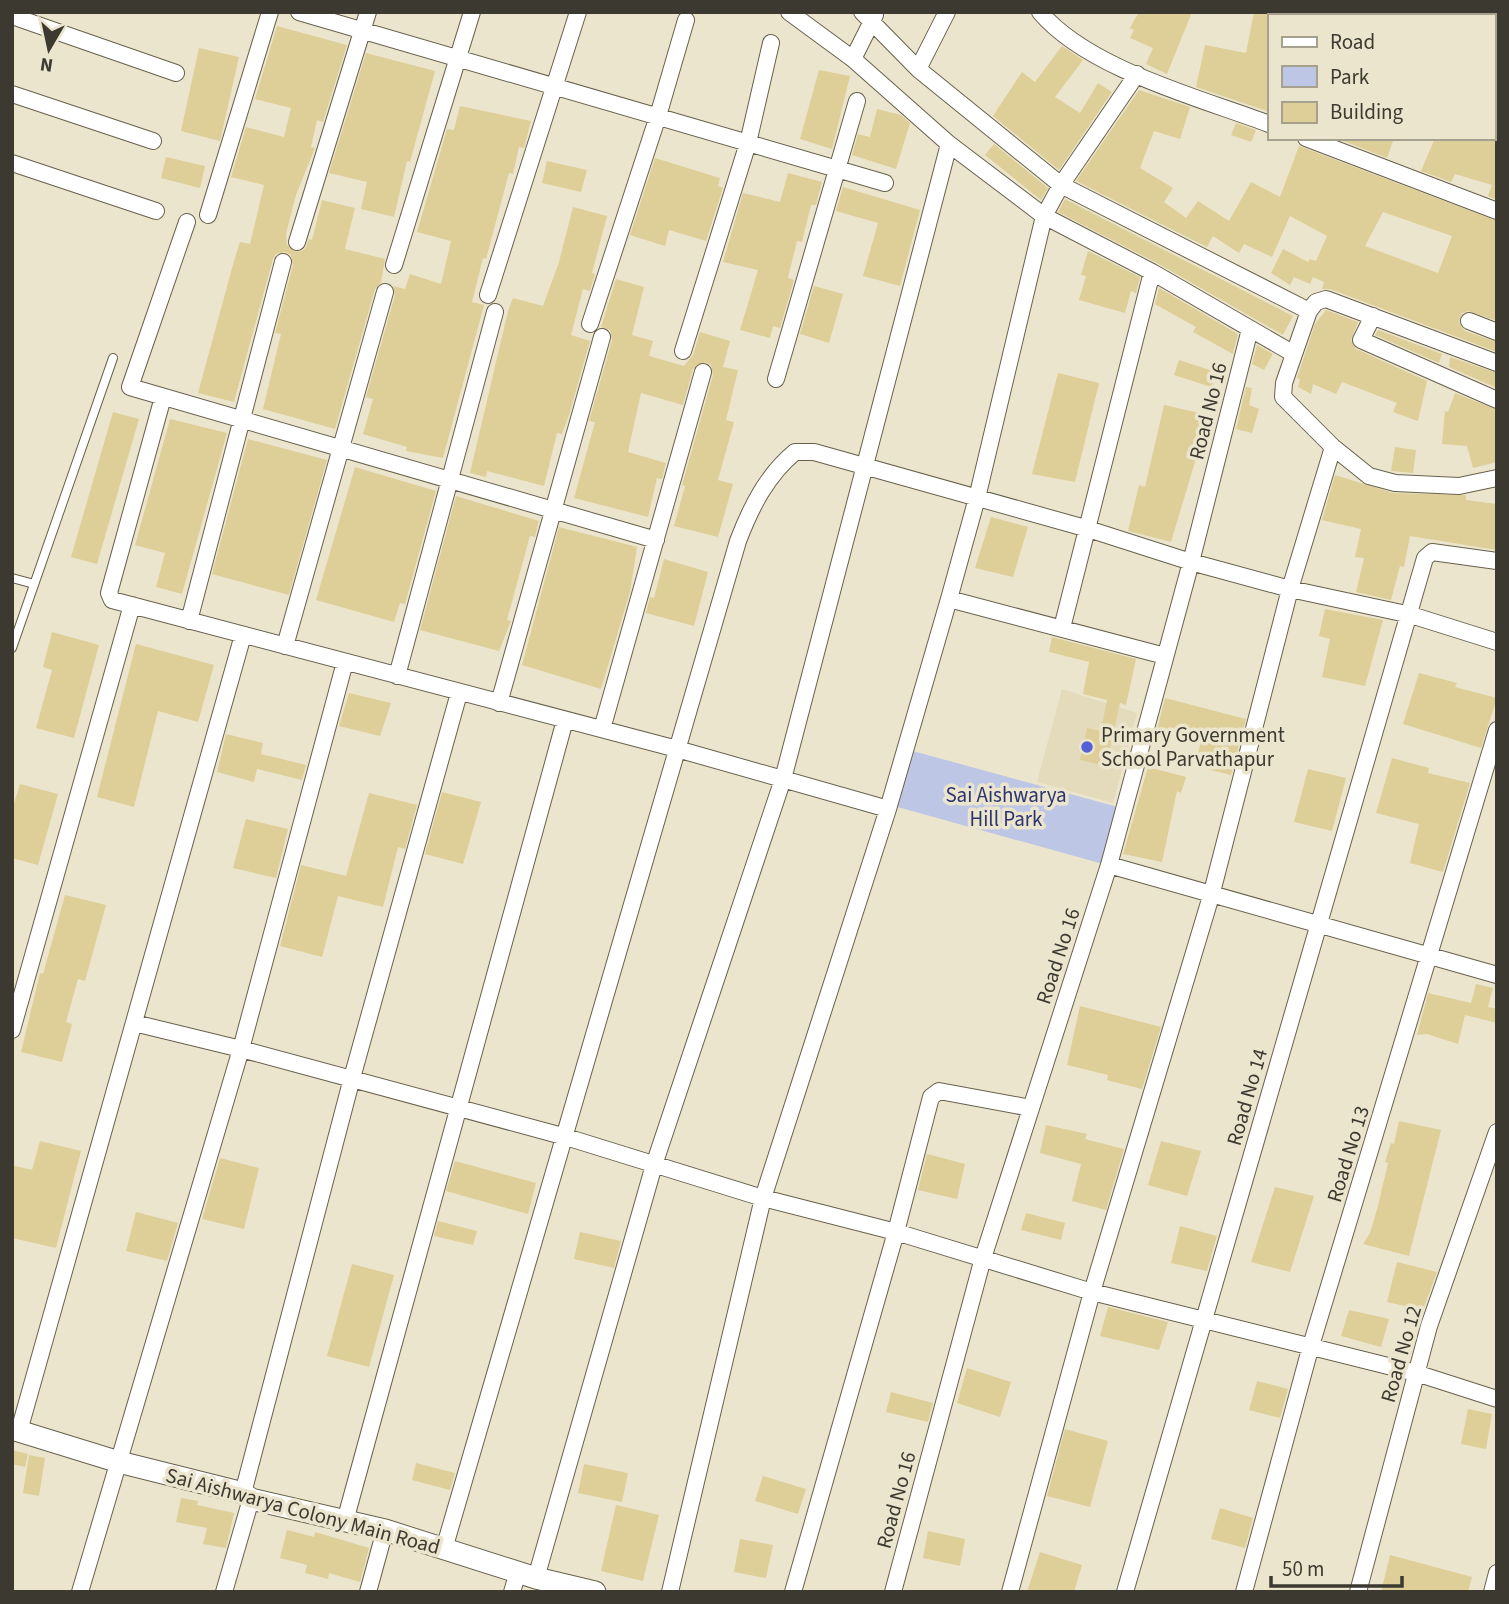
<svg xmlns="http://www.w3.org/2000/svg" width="1509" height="1604" viewBox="0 0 1509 1604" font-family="'Source Sans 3',sans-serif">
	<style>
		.built { fill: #e4dbbc }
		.green { fill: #bec6e6 }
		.building { fill: #dece98; fill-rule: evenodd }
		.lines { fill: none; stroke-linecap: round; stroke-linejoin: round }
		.lane-casing { stroke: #67614c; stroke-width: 10 }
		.street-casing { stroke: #67614c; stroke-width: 18 }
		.secondary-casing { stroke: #67614c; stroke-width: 23 }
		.lane { stroke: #fff; stroke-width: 8 }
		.street { stroke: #fff; stroke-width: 16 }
		.secondary { stroke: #fff; stroke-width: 21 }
		.poi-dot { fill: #5560d7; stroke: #ece5cd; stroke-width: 2.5 }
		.labels { text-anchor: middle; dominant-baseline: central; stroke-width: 7; stroke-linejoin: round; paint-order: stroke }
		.street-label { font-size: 21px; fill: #3c3930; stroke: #ece5cd }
		.poi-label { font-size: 21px; fill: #3c3930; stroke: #ece5cd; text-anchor: start }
		.park-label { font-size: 21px; fill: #2c346f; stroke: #ece5cd }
	</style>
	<rect width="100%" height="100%" fill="#ece5cd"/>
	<path class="built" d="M1062,689L1137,713L1113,803L1037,782Z"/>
	<path class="green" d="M909,750L1118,807L1103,864L894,806Z"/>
	<path class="building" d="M1139,12H1192L1167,74L1146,64L1153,48L1130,38L1134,30L1130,28Z
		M1254,12H1269L1267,111L1196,87L1205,45L1246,53Z
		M277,26L347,45L323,122L317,120L311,147L315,148L296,195L286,234L287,245L299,252L305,249L309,239L312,240L322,200L355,208L345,249L385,259L381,283L375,289L335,429L263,409L281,334L275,333L293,265L291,255L285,252L276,254L273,259L234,402L198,393L234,261L240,242L250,244L264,185L231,177L246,127L284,137L291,108L255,99Z
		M1062,46L1083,60L1055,97L1080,113L1098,83L1112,92L1059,170L993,116L1022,72L1035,82Z
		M199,48L239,57L220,141L181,131Z
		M366,53L435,71L410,162L407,161L394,217L361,209L367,182L329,173Z
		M819,70L850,76L832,149L800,139Z
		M1139,90L1190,107L1180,139L1154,131L1140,168L1173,188L1164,202L1186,218L1198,201L1229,221L1251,182L1280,197L1299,146L1497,221V321L1468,311L1462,313L1459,322L1465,331L1497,342V352L1330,289H1322L1324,282L1313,277L1310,284L1294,277L1290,285L1271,273L1283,249L1308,262L1310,259L1316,261L1327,236L1290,216L1272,257L1244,244L1239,253L1213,236L1207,247L1076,181ZM1383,212L1452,236L1438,273L1365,246Z
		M460,106L531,121L524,148L519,147L513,174L509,173L486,259L483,258L472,302L484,305L443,458L406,451L407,447L363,434L373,399L366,397L395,295L393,286L405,289L410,274L441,284L451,241L417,232L447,129L454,130Z
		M877,109L901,115L910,123L896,169L852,155L858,134L870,137Z
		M1236,123L1256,130L1251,142L1231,135Z
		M1336,138H1394L1387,158Z
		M1435,138H1497V200L1488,196L1492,185L1455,174L1451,182L1421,171Z
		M994,144L1048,188L1041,200L985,155Z
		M166,157L205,166L200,188L161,178Z
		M655,158L720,178L718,186L723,188L706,241L669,230L665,246L630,235Z
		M547,161L587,170L581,192L542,183Z
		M788,173L822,182L816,205H811L802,242L797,241L788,278L794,280L780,328L773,326L770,338L740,330L758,270L723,262L743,193L780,202Z
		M843,187L920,210L900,286L863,276L878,223L836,211Z
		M1065,199L1293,316L1283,335L1157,263L1058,212Z
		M573,207L607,216L592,273L595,274L590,291L583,289L571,335L590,341L569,415L562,434L557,433L544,486L487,471L486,477L470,473L508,311L513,298L543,306L559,262Z
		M1088,251L1140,277L1136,293L1131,291L1125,313L1079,300L1086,276L1081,275Z
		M616,279L644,287L632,335L653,341L649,356L684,366L693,355L700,332L730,341L723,367L738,370L726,420L734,422L718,480L733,484L718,537L674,526L685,486L682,485L713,375L711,365L705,362L693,369L683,405L641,393L628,452L666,463L662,479L657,478L648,517L574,498L595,422L589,421L612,340L610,330L601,327Z
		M814,286L843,294L829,343L800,334Z
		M1159,288L1238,334L1233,354L1193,332L1196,327L1155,304Z
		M1326,310L1358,322L1351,340L1356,349L1427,381L1418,421L1393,412L1397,403L1342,382L1336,394L1313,384L1311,394L1298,387L1300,379L1297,378L1315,324Z
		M1378,330L1442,354L1439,363L1375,335Z
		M1257,345L1273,354L1264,370L1252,364Z
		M1450,357L1497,373V388L1449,367Z
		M1179,360L1219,373L1211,387L1174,375Z
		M1058,373L1099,383L1075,482L1032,474Z
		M1246,387L1252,388L1249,405L1259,409L1252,433L1236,429Z
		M1455,393L1497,410V462L1473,468L1467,446L1442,444L1445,411L1448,412Z
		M1164,405L1209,415L1171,542L1128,531L1139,485L1145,487Z
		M113,412L139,419L97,564L71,557Z
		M170,419L227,433L182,594L156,587L165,553L135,545Z
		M248,439L327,460L289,595L212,574Z
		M1395,447L1416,450L1413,473L1391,471Z
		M355,467L436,491L405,604L400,603L394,622L316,600Z
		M1335,475L1393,493L1466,495V500L1497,504V550L1410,536L1404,567L1400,566L1391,600L1356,592L1364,558L1355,557L1361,529L1322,520Z
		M456,496L539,521L535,537L530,536L507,620L511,621L499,651L420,630Z
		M991,517L1028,527L1013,577L975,568Z
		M559,527L637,547L630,592L601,689L522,665Z
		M664,559L708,572L694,626L646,613L650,597L654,598Z
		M1325,609L1383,620L1365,686L1322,677L1330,639L1319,636Z
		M52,632L99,645L74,738L36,728L52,670L43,667Z
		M1052,637L1136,659L1126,705L1120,703L1106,766L1080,760L1087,728L1101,731L1107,700L1083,694L1089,662L1049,652Z
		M136,644L214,665L198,722L158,711L134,807L97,797Z
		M1419,673L1457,683L1455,687L1497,698L1481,748L1403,724Z
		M349,693L391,703L380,736L339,726Z
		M1165,698L1246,719L1231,775L1195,766L1201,741L1157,730Z
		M226,734L263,743L261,754L306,765L302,780L257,769L254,782L217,772Z
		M1392,758L1429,768L1428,773L1470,783L1443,872L1410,863L1419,824L1376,813Z
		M1148,767L1186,777L1181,793L1177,791L1162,862L1123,854Z
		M1308,769L1346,778L1332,831L1294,822Z
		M20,784L58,794L38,865L12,858V810Z
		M442,792L481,802L463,864L425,854Z
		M369,793L417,805L405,849L398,847L383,907L338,896L322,957L280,946L301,865L346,876Z
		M246,819L288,829L276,878L233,868Z
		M65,895L106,905L85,981L78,979L66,1022L72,1024L62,1062L21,1052L40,973L43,974Z
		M1476,984L1493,988L1488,1007L1497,1009V1023L1465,1015L1458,1044L1427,1034L1417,1035L1428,993L1471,1003Z
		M1080,1006L1161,1027L1142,1089L1107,1080L1108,1075L1067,1065Z
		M1399,1121L1441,1130L1409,1256L1363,1244L1370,1233L1378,1206L1388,1163L1385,1162L1391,1143L1394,1144Z
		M1046,1125L1087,1134L1085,1139L1124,1149L1106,1210L1072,1201L1081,1164L1040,1153Z
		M40,1141L81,1151L56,1248L12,1238V1165L32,1170Z
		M1161,1141L1201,1151L1187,1196L1148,1185Z
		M927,1154L965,1164L957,1199L918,1190Z
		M220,1158L259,1168L244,1229L202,1219Z
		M455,1161L536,1183L528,1214L446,1191Z
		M1275,1187L1314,1196L1290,1272L1251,1262Z
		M136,1212L178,1223L167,1261L126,1251Z
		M1026,1213L1065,1223L1061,1240L1021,1230Z
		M438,1221L477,1231L473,1245L434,1236Z
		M1180,1226L1217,1236L1207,1271L1171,1263Z
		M580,1232L621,1241L614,1268L574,1259Z
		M1397,1262L1437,1272L1423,1310L1387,1302Z
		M352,1264L394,1275L369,1367L327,1356Z
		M1108,1307L1168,1322L1159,1350L1100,1336Z
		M1349,1310L1389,1319L1381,1347L1341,1336Z
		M967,1368L1011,1382L1000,1417L957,1403Z
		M1257,1381L1288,1389L1280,1418L1249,1410Z
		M891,1392L933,1403L928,1422L886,1412Z
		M1468,1409L1492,1414L1486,1449L1461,1444Z
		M1065,1429L1108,1441L1090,1507L1047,1496Z
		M12,1450L28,1454L25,1467L12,1464Z
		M29,1455L45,1458L39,1496L23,1493Z
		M416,1463L455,1473L450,1490L412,1480Z
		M584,1464L628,1473L622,1502L578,1493Z
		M763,1476L806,1489L798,1514L755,1501Z
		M181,1498L198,1501L197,1505L234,1513L226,1548L203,1544L207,1528L176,1522Z
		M616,1505L659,1515L643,1581L601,1571Z
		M1220,1508L1253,1518L1245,1548L1211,1539Z
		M287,1530L314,1537L315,1532L369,1548L360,1582L329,1573L328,1579L305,1573L307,1565L280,1558Z
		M928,1531L965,1539L960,1566L923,1558Z
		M740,1539L773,1545L766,1578L734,1572Z
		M1040,1552L1082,1565L1074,1592H1027Z
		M1390,1555L1472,1577L1468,1592H1381Z"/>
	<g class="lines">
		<g class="lane-casing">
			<path id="lane" d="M12,578L34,584
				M12,648L113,358"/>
		</g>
		<g class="street-casing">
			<path id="street" d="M299,12L885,183
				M789,12L853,59L949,144L1044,216L1152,272L1294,354
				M862,12L918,69L1061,185L1309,311L1316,302L1326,299L1497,363
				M1040,12C1088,69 1200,98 1269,124
				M1347,12L1353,16
				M12,16L176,73
				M1389,16L1390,12
				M1483,16L1485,12
				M1493,49H1497
				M853,59L875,15
				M918,69L947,12
				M12,94L153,141
				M1493,100H1497
				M1306,138L1497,211
				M12,163L156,211
				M208,215L270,12
				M187,222L130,387L656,540
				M297,242L368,12
				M394,265L472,12
				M488,295L578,12
				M1309,311L1284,383L1283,397L1333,447L1369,476L1395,483L1459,486L1497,478
				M1373,316L1361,340L1497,400
				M1469,321L1497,332
				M590,324L658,116L686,20
				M683,351L748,143L771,43
				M776,379L857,101
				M163,397L109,593L112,600L677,749L888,809
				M949,599L1165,656
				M189,621L283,262
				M1062,628L1152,272
				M285,646L385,292
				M397,676L495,312
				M499,703L602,337
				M602,729L703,372
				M1109,865L1497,975
				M134,1023L241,1049L566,1137L763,1198L896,1232L1092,1292L1416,1373L1497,1399
				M12,1030L132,605
				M19,1431L243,635
				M243,1493L352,1078L459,693
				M345,1521L565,720
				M444,1549L738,541C751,507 767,475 795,452H814L1085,528L1191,562L1290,589L1411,615L1497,642
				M536,1578L654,1165L783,779L949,144
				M80,1592L241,1049L345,662
				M224,1592L251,1499
				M368,1592L385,1530
				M512,1592L518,1572
				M670,1592L763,1198L888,809L949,599L977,498L1044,216L1061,185L1137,74
				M793,1592L896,1232L931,1097L939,1091L1031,1108
				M893,1592L983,1258L1109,865L1191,562L1250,329
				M1010,1592L1092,1292L1211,896L1290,589L1333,447
				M1125,1592L1425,558L1432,552L1497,561
				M1244,1592L1310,1349L1497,730
				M1358,1592L1429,1326L1497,1132
				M1492,1592L1497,1573"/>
		</g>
		<g class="secondary-casing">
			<path id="secondary" d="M12,1429L119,1462L243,1493L251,1499L385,1530L536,1578L595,1592"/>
		</g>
		<use href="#lane" class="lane"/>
		<use href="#street" class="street"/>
		<use href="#secondary" class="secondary"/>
	</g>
	<circle class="poi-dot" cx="1087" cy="747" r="7"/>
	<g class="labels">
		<g class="street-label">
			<text transform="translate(1208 411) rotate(-76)">Road No 16</text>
			<text transform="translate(1058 956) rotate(-72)">Road No 16</text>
			<text transform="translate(1247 1097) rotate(-74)">Road No 14</text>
			<text transform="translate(1348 1154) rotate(-73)">Road No 13</text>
			<text transform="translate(1401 1354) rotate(-74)">Road No 12</text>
			<text transform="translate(896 1500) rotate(-75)">Road No 16</text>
			<text transform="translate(303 1511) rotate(15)">Sai Aishwarya Colony Main Road</text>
		</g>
		<g class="poi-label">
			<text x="1101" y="735">Primary Government<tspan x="1101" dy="24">School Parvathapur</tspan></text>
		</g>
		<g class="park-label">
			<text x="1006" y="795">Sai Aishwarya<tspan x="1006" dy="24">Hill Park</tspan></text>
		</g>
	</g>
	<rect width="1509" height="1604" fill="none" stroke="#3c3930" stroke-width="28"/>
	<rect x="1268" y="14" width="228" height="126" fill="#ece5cd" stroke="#a6a08e" stroke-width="2"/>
	<rect x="1282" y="37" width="35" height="10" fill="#ffffff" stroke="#a6a08e" stroke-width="2"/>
	<text x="1330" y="49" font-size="21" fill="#3c3930">Road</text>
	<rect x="1282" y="66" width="35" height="21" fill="#bec6e6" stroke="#a6a08e" stroke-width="2"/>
	<text x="1330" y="84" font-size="21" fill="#3c3930">Park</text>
	<rect x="1282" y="102" width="35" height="21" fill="#dece98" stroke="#a6a08e" stroke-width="2"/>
	<text x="1330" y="119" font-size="21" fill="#3c3930">Building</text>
	<g transform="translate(49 49) rotate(189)" stroke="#ece5cd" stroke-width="5" paint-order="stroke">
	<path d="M0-5L12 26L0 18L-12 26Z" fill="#3c3930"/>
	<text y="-10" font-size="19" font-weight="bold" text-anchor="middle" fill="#3c3930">N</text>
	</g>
	<path d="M1271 1576v10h131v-10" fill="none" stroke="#3c3930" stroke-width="3.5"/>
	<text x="1282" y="1576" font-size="21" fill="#3c3930" stroke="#ece5cd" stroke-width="5" paint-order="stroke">50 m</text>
</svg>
